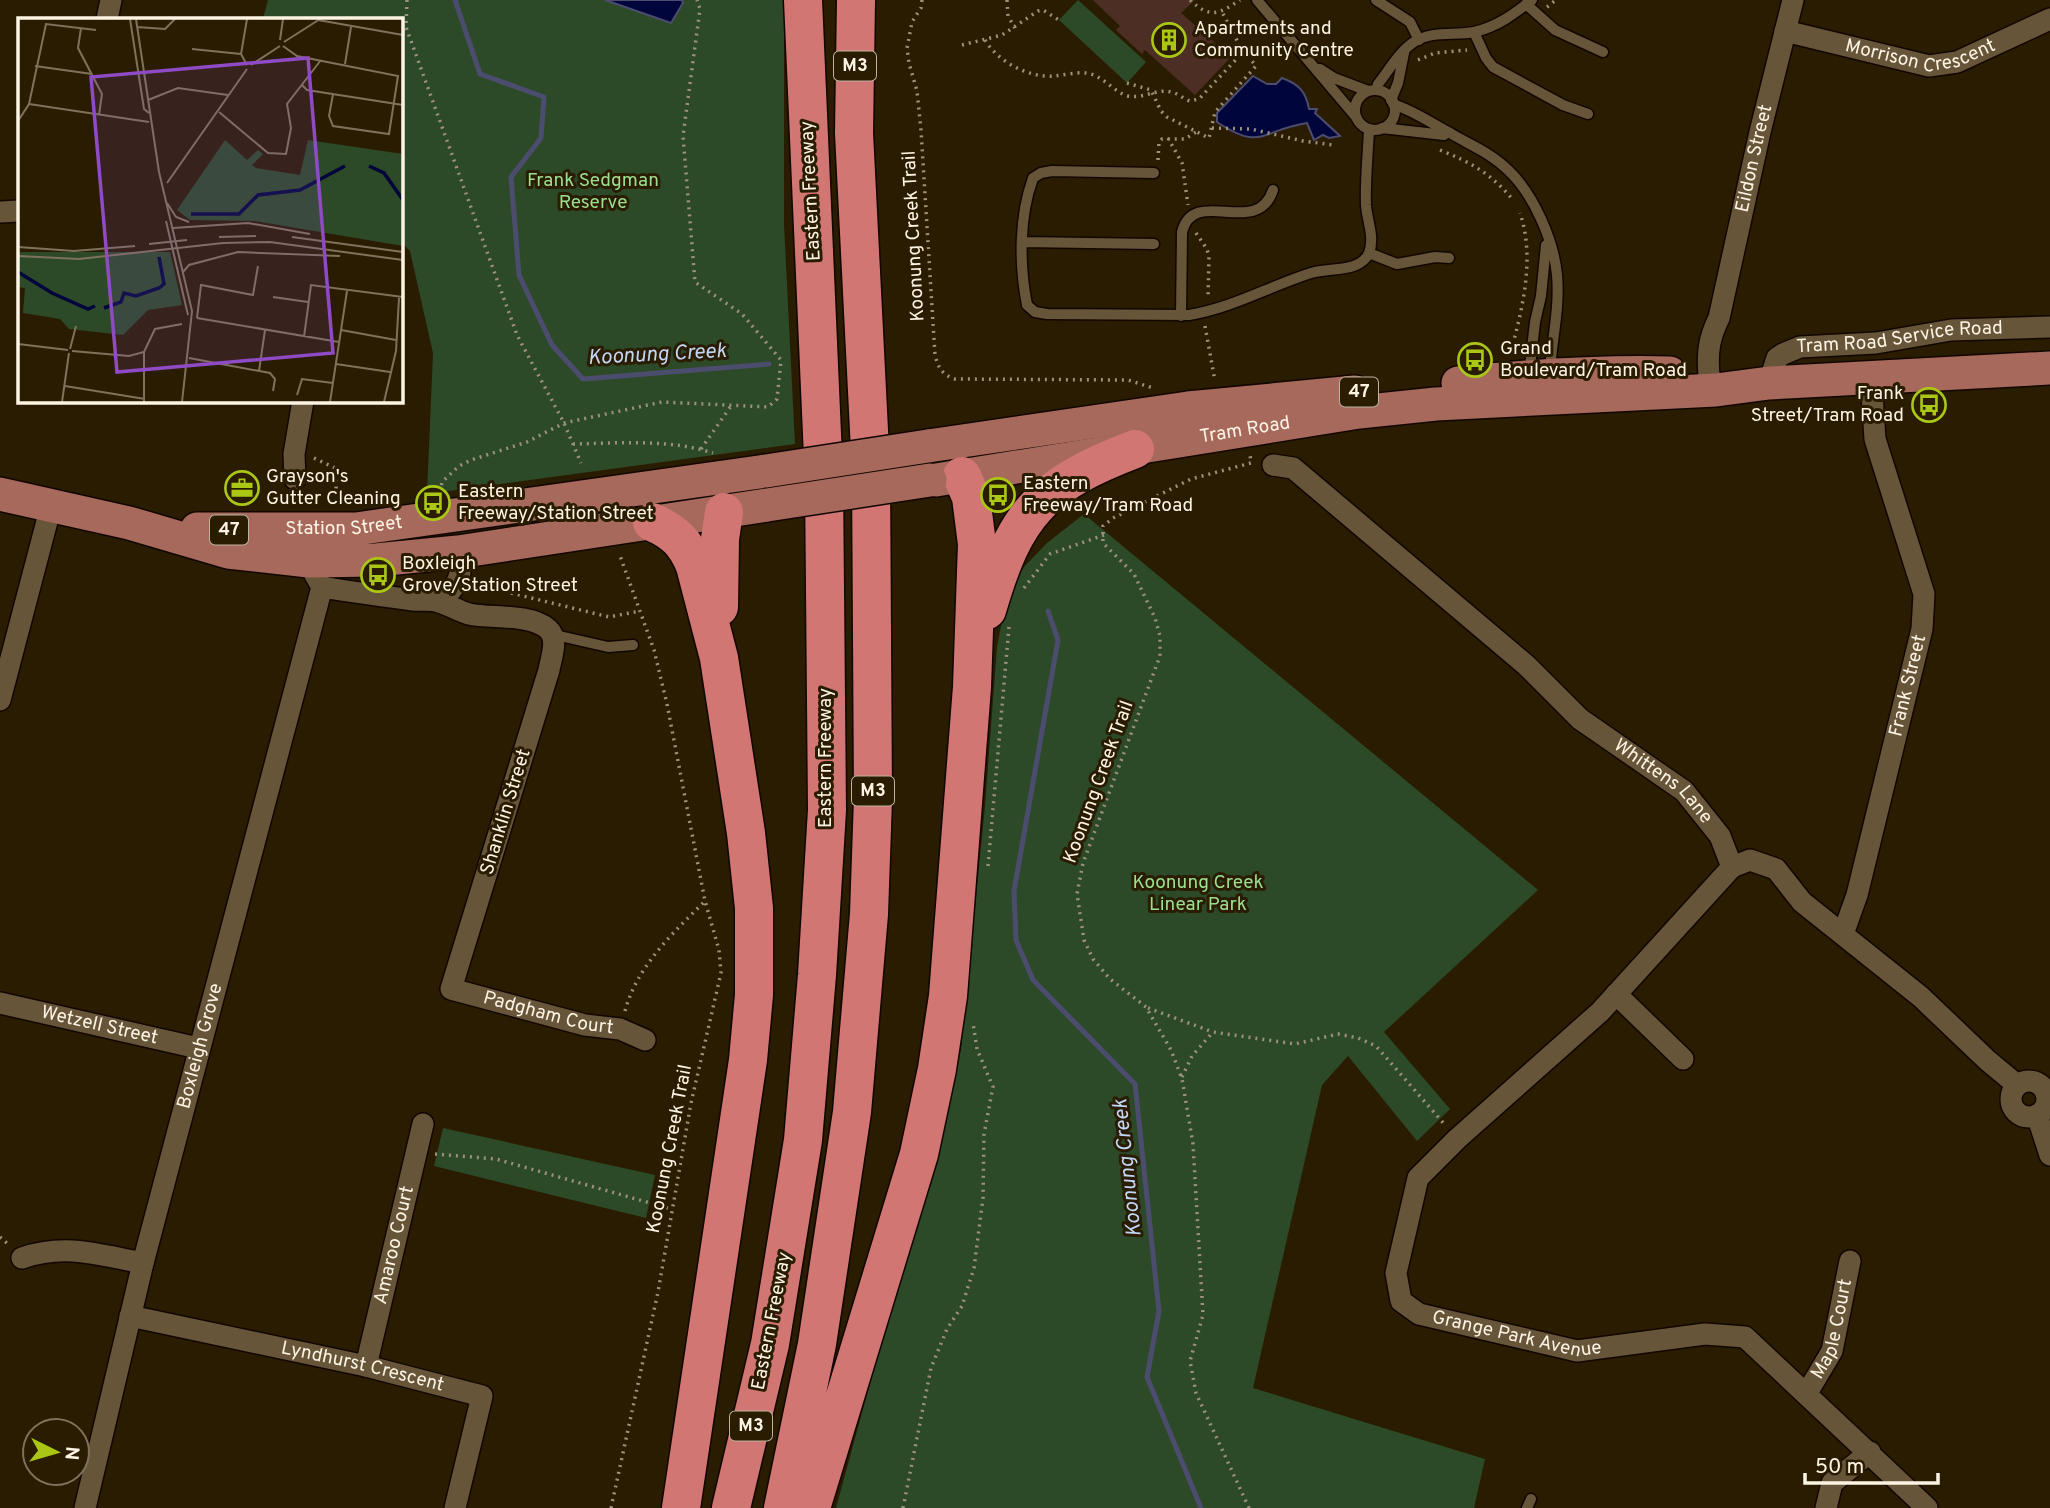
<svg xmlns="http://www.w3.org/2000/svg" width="2050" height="1508" viewBox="0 0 2050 1508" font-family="Overpass,sans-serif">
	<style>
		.green { fill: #2d4a28 }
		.water { fill: #00063c; stroke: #4c4d6e; stroke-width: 2 }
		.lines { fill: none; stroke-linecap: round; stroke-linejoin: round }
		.stream { stroke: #4c4d6e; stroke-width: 5 }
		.building { fill: #4c2e24 }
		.lane-casing { stroke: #120600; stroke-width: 13 }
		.street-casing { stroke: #120600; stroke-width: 24 }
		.primary-casing { stroke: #120600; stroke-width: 36 }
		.highway-casing { stroke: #120600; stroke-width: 41 }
		.path { stroke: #9d917c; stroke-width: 3.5; stroke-dasharray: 2 5; stroke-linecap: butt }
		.lane { stroke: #665539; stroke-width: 10 }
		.street { stroke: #665539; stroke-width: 21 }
		.primary { stroke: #a6695c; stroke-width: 33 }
		.highway { stroke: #d17673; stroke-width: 38 }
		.primary-bridge-casing { stroke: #120600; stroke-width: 36; stroke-linecap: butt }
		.primary-bridge { stroke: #a6695c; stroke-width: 33 }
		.labels { text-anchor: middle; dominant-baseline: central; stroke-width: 6; stroke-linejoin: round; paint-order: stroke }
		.shield { fill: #2a1c01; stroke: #beb3a0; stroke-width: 2 }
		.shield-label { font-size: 18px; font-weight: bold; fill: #fef4e4 }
		.poi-label { font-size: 19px; fill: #fef4e4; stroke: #2a1c01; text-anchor: start }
		.street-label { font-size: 19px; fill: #fef4e4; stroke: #2a1c01 }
		.park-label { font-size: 19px; fill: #9ae08e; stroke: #2a1c01 }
		.water-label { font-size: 21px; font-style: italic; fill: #c2d6f8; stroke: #2a1c01 }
		.inset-river { fill: none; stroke: #00063c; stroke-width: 3.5 }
		.inset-road { fill: none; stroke: #7f725c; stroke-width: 2 }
		.view { fill: #8f4ac5; fill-opacity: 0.15; stroke: #8f4ac5; stroke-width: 3.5 }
		.inset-edge { fill: none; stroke: #fef4e4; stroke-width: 3.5 }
	</style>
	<rect width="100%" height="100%" fill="#2a1c01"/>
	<path class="green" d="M268,0H784V224L795,444L427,494L433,353L410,251L401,242V19H263Z
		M1078,0L1146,62L1127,83L1059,20Z
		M1084,514L1538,890L1384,1032L1450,1109L1417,1141L1348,1056L1322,1085L1253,1388L1485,1459L1474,1508H836L961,1050L985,806L997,647L1006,600L1023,568L1047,543Z
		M443,1128L655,1175L646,1218L434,1166Z"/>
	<path class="water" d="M605,0H682L683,3L671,23Z
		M1253,76L1267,84H1276L1282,78C1299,84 1306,92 1309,109H1317L1315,113L1340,136L1329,138L1323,135L1314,140L1307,123C1261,130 1262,152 1217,122V113Z"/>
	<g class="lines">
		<path class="stream" d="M455,0L480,74L544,97L541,138L511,177L519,275L552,345L583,379L769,364
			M1048,611L1058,640L1014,891L1016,940L1033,980L1135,1084L1159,1311L1147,1377L1201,1508"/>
	</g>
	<path class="building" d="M1093,0H1195L1181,13L1231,57L1195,95L1145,50L1142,54L1116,30L1120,26Z"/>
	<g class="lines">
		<g class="lane-casing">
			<path id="lane" d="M1257,0L1357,118
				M1376,0L1410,22L1419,40
				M1526,4L1555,30L1603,52
				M1474,32L1486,58L1493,67L1563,105L1588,114
				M1320,69L1334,78L1368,91
				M1376,90L1378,84C1389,70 1400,51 1414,42C1432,30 1455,36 1474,32C1497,27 1514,14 1532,0
				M1355 110a20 20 0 1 1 40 0a20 20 0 1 1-40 0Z
				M1391,100L1398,83L1404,53
				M1393,104C1414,111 1431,123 1450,133C1470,145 1491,153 1508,170C1533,193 1554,241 1557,275C1560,307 1552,339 1550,370
				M1382,128L1444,135
				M1154,173L1052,171L1041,173L1033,178C1019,217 1019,264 1027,305L1035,312L1047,314L1189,315C1232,308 1270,286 1311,273C1330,267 1360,273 1369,253C1375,237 1367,221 1366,205C1365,180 1368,154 1369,129
				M1023,242L1154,244
				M1369,253L1397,264L1435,257L1449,258
				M1181,316L1182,232C1194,185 1257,239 1273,190
				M1529,375L1535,322L1541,296L1546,245
				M551,634L608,647L633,645
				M1527,1508L1531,1499"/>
		</g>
		<g class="street-casing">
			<g id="street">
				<path d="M107,19L111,0"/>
				<path id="s1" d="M1785,31L1929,66L1957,62L2050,19"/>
				<path d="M0,212L19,211"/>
				<path id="s2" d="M1709,375C1707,353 1709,338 1719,318L1760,132L1793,0"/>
				<path id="s3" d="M1769,383L1777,358L1783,354L1800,347L1876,343L1951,330L2050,327"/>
				<path id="s4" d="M1273,465L1293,468L1526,665L1580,719L1684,791L1720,836L1732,867L1750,860L1776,869L1802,902L1921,997L1987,1060L2017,1085"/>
				<path d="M295,479L294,454L303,401"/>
				<path id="s5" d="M315,575L322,587C352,592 382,596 413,600C421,601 432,599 439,602C450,605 458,611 469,614C492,619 529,613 548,629C559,639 551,658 549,670L451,989L585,1025L620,1029L645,1040"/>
				<path d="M438,601C457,589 465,574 458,552"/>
				<path d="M0,700L51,506"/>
				<path id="s6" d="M1732,867L1600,1012L1457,1139L1418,1178L1396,1273L1401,1301L1419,1314L1577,1351L1705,1334L1745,1337L1927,1508"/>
				<path id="s7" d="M1843,934L1857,895L1922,629L1924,594L1875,439L1871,378"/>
				<path d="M1616,994L1683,1059"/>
				<path id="s8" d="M0,1003L198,1048"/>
				<circle cx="2029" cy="1099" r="18"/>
				<path d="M2037,1115L2050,1155"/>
				<path d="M22,1258C66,1243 99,1255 143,1263"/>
				<path id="s9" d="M130,1316L366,1366L482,1396L455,1508"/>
				<path id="s10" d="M366,1366L423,1124"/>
				<path id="s11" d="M1807,1393L1832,1351L1850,1261"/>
				<path id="s12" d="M85,1508L143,1263L322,587"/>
				<path d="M1826,1508L1832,1483L1870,1452"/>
			</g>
		</g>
		<g class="primary-casing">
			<g id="primary">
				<path d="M1458,383C1528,376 1599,371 1670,373"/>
				<path d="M928,446L1188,408L1355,392"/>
				<path id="s13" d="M936,480L1359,412L1436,404L1716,390L1769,383L2050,368"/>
				<path d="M0,494L129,523L228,552L309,561L376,560L458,552L767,505"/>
				<path id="s14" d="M197,529H356L766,471"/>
			</g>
		</g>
		<g class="highway-casing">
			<path id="highway" d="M652,522C675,532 686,543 695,566L719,658L746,833L754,908V995L748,1060L681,1508
				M719,607L720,539L724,512
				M987,610C1015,513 1041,485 1135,449
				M731,1508L770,1344L803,1140L817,975L827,810L824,480L803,0
				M783,1508L817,1344L852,1112L869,914L873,799L871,470L854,133L856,0
				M811,1508L919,1154L937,1069L948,996L972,687L977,544L971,497L962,476"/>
		</g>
		<path class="path" d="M407,0L406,27L517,335L564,423L581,463
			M922,0L921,8L912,22L907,48L909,63L917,91L921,130L935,355C938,367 942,375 955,379L1128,380L1153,388
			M1007,0L1008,16L1015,28
			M1190,0C1210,19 1219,14 1240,0
			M1547,7L1556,0
			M985,40C998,62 1029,78 1054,76C1064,75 1076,72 1086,73C1103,75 1113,92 1128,96C1144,99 1157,88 1171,92C1178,93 1183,99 1190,101L1199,99L1244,51
			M962,45L1002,35L1038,11L1043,10L1059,20
			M1418,60L1435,53L1467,50
			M1127,83L1151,90L1161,111L1167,117L1209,138L1215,112L1256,66L1240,46L1222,12
			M1212,128L1251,129L1303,141L1334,145
			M1168,138L1182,163L1188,205
			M1440,150C1470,162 1492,174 1513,200
			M1158,160L1159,142L1162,139H1185L1196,132
			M1196,233L1207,249L1209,257L1208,298
			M1205,326L1215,381
			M1511,351C1523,307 1535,257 1520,213
			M573,444C619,443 670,439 713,453
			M701,449L731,406
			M314,458L335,468L337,504
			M440,492L442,482L459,466L471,460L527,442L564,423L662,402L768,407L777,399L781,360L742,314L695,282L683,136L700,9L697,0
			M1024,588L1050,554L1104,535
			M511,593L609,617L640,611
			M988,866L1009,627
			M1148,1008L1213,1032
			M625,1011C637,966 673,933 705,901
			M1182,1077L1192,1056L1213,1032L1295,1044L1338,1034L1358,1038L1376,1046L1446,1126
			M435,1154L496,1159L671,1209
			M0,1237L9,1245
			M611,1508L658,1292L691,1103L721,973L719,950L705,901L667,704L654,650L619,553
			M903,1508L931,1368L947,1329L962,1306L974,1268L983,1198L984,1134L993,1087L977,1049L973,1023
			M1249,1508L1196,1393L1190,1361L1203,1315L1193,1144L1182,1079L1171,1050L1146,1007L1110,979L1093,959L1084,940L1077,894L1083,863L1160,656V636L1155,618L1134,574L1103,543V526L1113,518L1191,479L1251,463L1250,454"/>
		<use href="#lane" class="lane"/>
		<use href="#street" class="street"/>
		<use href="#primary" class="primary"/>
		<use href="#highway" class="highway"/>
		<g class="primary-bridge-casing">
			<path id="primary-bridge" d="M766,471L928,446
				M767,505L930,480"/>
		</g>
		<use href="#primary-bridge" class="primary-bridge"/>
	</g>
	<defs>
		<g id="building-ring" transform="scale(1.75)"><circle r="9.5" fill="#2a1c01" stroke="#abc716" stroke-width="1.5"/><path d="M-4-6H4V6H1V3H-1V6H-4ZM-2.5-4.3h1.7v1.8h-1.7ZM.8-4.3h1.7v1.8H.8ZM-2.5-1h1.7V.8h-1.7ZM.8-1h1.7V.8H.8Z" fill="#abc716"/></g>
		<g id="bus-ring" transform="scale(1.75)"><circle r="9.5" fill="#2a1c01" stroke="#abc716" stroke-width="1.5"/><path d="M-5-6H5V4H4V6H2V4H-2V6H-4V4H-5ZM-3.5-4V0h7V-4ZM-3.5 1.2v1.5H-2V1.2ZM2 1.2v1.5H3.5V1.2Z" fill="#abc716"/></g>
		<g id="office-ring" transform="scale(1.75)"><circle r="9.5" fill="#2a1c01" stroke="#abc716" stroke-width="1.5"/><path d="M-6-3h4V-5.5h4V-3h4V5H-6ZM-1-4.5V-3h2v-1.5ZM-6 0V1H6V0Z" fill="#abc716"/></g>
	</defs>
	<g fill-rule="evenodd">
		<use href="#building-ring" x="1169" y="40"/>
		<use href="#bus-ring" x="1475" y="360"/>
		<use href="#bus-ring" x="1929" y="405"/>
		<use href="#office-ring" x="242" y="488"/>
		<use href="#bus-ring" x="998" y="495"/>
		<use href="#bus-ring" x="433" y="503"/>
		<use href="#bus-ring" x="378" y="575"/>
	</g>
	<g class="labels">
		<g class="shield">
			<rect x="834" y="51.5" width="42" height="29" rx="5"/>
			<rect x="1340" y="377.5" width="38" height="29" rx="5"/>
			<rect x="210" y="515.5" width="38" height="29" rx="5"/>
			<rect x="852" y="776.5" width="42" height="29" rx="5"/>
			<rect x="730" y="1411.5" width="42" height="29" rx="5"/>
		</g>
		<g class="shield-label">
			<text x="855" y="66">M3</text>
			<text x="1359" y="392">47</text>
			<text x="229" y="530">47</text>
			<text x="873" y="791">M3</text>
			<text x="751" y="1426">M3</text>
		</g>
		<g class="poi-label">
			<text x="1194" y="29">Apartments and<tspan x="1194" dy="22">Community Centre</tspan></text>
			<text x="1500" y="349">Grand<tspan x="1500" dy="22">Boulevard/Tram Road</tspan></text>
			<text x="1904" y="394" text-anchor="end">Frank<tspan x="1904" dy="22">Street/Tram Road</tspan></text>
			<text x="266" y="477">Grayson's<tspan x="266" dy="22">Gutter Cleaning</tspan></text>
			<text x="1023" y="484">Eastern<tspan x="1023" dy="22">Freeway/Tram Road</tspan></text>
			<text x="458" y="492">Eastern<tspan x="458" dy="22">Freeway/Station Street</tspan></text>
			<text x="402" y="564">Boxleigh<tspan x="402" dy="22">Grove/Station Street</tspan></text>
		</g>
		<g class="street-label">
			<text stroke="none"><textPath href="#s1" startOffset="140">Morrison Crescent</textPath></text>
			<text stroke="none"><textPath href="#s2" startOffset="222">Eildon Street</textPath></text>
			<text transform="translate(811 191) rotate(-93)">Eastern Freeway</text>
			<text transform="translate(914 236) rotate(-93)">Koonung Creek Trail</text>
			<text stroke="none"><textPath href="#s3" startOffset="152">Tram Road Service Road</textPath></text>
			<text stroke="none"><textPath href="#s13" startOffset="313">Tram Road</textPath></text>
			<text stroke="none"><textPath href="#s14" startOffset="147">Station Street</textPath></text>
			<text stroke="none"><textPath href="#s7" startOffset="257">Frank Street</textPath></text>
			<text transform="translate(826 758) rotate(-90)">Eastern Freeway</text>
			<text transform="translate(1099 782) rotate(-70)">Koonung Creek Trail</text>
			<text stroke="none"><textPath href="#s4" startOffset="506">Whittens Lane</textPath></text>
			<text transform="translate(506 812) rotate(-73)">Shanklin Street</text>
			<text stroke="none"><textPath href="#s5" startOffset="723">Padgham Court</textPath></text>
			<text stroke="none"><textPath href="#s8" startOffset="102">Wetzell Street</textPath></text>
			<text stroke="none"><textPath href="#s12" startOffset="476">Boxleigh Grove</textPath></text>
			<text transform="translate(670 1149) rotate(-79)">Koonung Creek Trail</text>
			<text stroke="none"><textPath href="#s10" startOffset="124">Amaroo Court</textPath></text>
			<text transform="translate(772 1321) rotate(-79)">Eastern Freeway</text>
			<text stroke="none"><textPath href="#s11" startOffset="70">Maple Court</textPath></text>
			<text stroke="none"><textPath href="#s6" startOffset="691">Grange Park Avenue</textPath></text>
			<text stroke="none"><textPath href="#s9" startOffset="238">Lyndhurst Crescent</textPath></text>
		</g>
		<g class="park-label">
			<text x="593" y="181">Frank Sedgman<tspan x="593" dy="22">Reserve</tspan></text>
			<text x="1198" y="883">Koonung Creek<tspan x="1198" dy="22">Linear Park</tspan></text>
		</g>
		<g class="water-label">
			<text transform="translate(657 355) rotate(-3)">Koonung Creek</text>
			<text transform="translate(1128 1168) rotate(-96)">Koonung Creek</text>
		</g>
	</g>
	<g transform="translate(18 18)">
		<rect width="385" height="385" fill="#2a1c01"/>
		<path d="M207,122L229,142L240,132L245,136L234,147L238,150L282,157L290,122L385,136V228L237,203L172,202L159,192ZM0,234H152L164,287L130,292L105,317L51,311L42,301L5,295L7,270L0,269Z" fill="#2d4a28"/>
		<path class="inset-river" d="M351,148L366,155L385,182M173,196H221L240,177L282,172L327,148M0,254L34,275L70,291L77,288M86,290L103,284L106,275L118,278L141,270L146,266L141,239"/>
		<path class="inset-road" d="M112,1L126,91L131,95M118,1L141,154L174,293L164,384M229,1L223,36L229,47M300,2L385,17M119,9L147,11L157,1M63,10L60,30L84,76L81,97M262,22L265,1M266,24L302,1M265,28L279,38L380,58L371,116L315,108L311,98L315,76M174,31L223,36M327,46L333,9M233,47L262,28M17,48L74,56M284,67L289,72L385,87M130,82L160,70L210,77M11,86L131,104M201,94L250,135L268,136L273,110L269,86L303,42M0,103L11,86L28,6L78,12M149,165L229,51M149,185L158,199L171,204M148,203L170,297M155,210L230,205L292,216M201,219L238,218M274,219L385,234M131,226L169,222M0,229L56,233L117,228M0,238L61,241L205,225L252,224L385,242M165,254L171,247L220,234L322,238M255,279L290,284M179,300L321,324M179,300L183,267L235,277L240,248M323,312L378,322M286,319L293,267L385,279M0,326L50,332M52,331L58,308M54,333L111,338L126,334L137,311L164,306M171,340L252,355L257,361L255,373M318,346L372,354M241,353L247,312M47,368L127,381M279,377L284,361L315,365M44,384L51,335M126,384V334M312,384L329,273M366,384L378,333L381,280"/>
		<path class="view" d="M290,40L315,335L99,354L73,59Z"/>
		<rect width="385" height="385" class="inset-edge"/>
	</g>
	<g transform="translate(56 1452) rotate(95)"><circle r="33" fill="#2a1c01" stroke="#7f725c" stroke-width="2"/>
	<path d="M0-5L12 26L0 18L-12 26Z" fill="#abc716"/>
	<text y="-10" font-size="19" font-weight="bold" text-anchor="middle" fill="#fef4e4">N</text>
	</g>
	<path d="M1805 1473v10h133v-10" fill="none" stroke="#fef4e4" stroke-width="3.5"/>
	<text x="1815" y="1473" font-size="21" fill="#fef4e4" stroke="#2a1c01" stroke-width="5" paint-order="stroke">50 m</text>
</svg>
